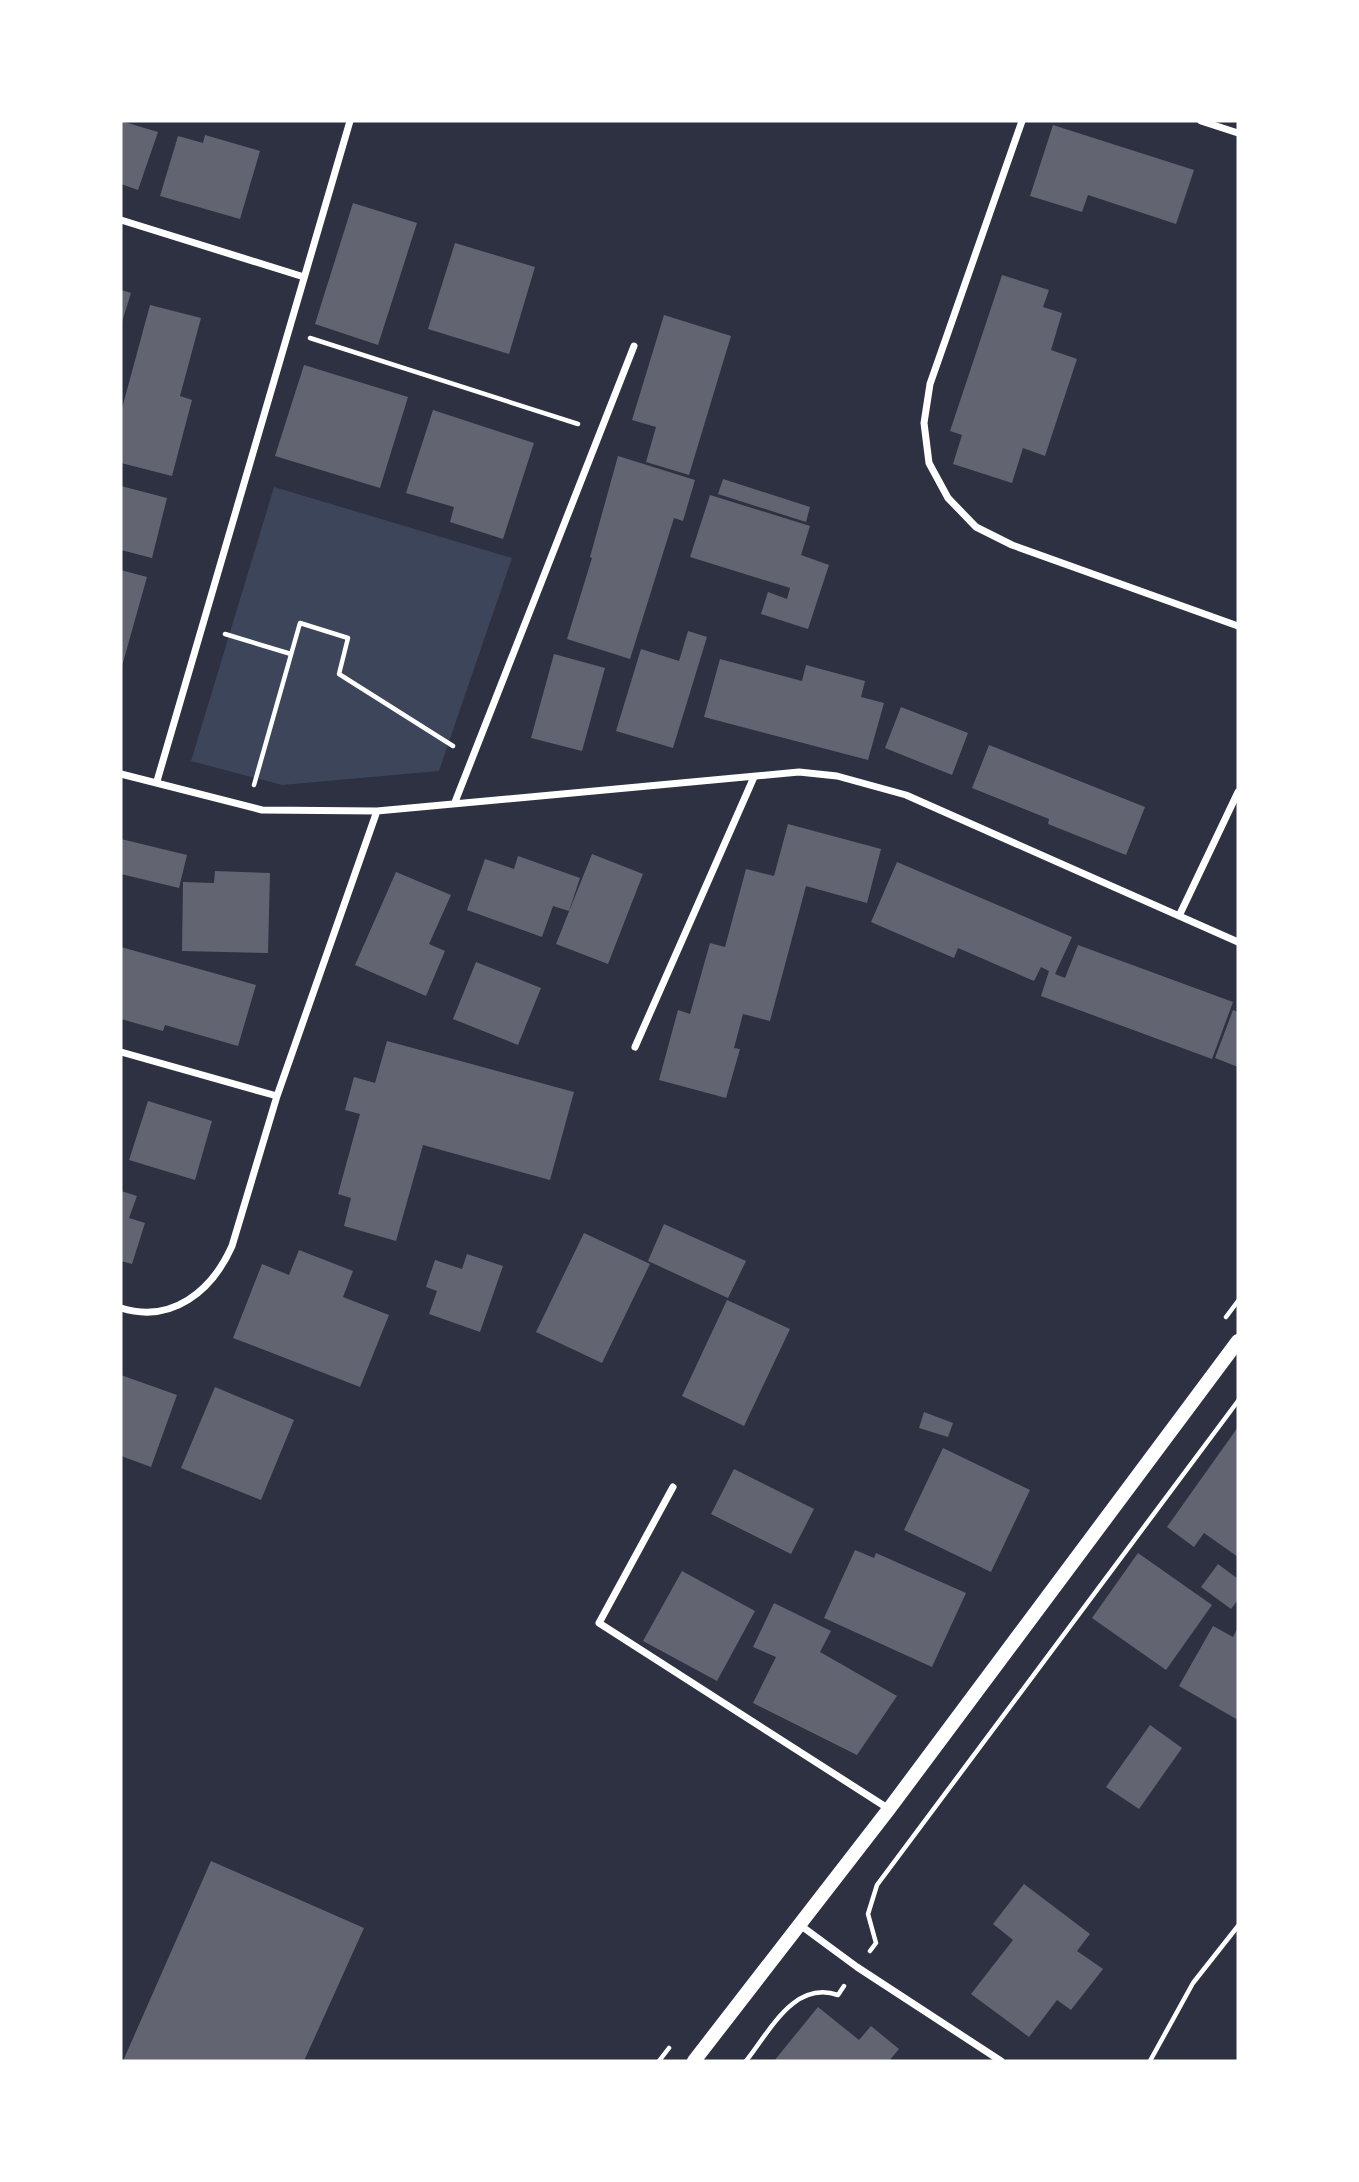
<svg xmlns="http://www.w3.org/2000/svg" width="1359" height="2182" viewBox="0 0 1359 2182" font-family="Lora,serif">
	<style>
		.green { fill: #3c4559 }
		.building { fill: #626471 }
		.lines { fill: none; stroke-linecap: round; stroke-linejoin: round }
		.path { stroke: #fff; stroke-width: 4.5 }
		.minor { stroke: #fff; stroke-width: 7 }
		.secondary { stroke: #fff; stroke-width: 14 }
	</style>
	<rect width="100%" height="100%" fill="#2d3142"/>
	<path class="green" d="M274,487L512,558L439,771L282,785L191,761Z"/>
	<path class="building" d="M121,121L158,132L138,190L121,184Z
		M1053,125L1194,170L1176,224L1088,195L1082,212L1030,196Z
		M205,135L260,151L240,219L160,196L178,136L203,143Z
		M353,203L417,223L378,345L315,324Z
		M455,243L535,267L509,354L428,329Z
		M1002,275L1049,290L1043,307L1062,313L1051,350L1077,359L1045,456L1023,448L1012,483L953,464L962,435L950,431Z
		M121,290L131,293L121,325Z
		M150,305L201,318L180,396L192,400L172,476L121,463V412Z
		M664,315L731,336L689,475L646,462L656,427L632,420Z
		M304,365L408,397L380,488L275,456Z
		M433,410L534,443L503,539L450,522L454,507L406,493Z
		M618,456L695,480L683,521L674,518L630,659L567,639L592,558L590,557Z
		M723,479L810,507L806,522L718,494Z
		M121,486L167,498L152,558L121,550Z
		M710,495L810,526L801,555L829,565L808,629L761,614L768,592L787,599L790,588L690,557Z
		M121,570L147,577L122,666H121Z
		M688,631L707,637L673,748L616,731L641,649L679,661Z
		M554,654L605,668L582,751L531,738Z
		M720,659L802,681L806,665L865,681L861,697L884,703L868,760L704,717Z
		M901,707L968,733L952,775L885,748Z
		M989,745L1145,807L1126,855L1048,824L1049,819L972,788Z
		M788,824L881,849L867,903L806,886L770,1021L743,1014L734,1048L740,1049L726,1098L659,1080L678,1010L690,1014L710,943L725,947L746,869L774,876Z
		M121,839L187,855L179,888L121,874Z
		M592,854L643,874L608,964L556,944Z
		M518,856L580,878L569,911L553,906L542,937L467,910L485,859L514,869Z
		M897,862L1072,937L1055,974L1065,978L1078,945L1233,1002L1212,1059L1041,996L1049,971L1041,967L1034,981L958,948L954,958L871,922Z
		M215,871L270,873L268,953L182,951L183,882L214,883Z
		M396,872L451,895L429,944L445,951L426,996L355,965Z
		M121,947L256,985L238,1046L165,1025L163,1031L121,1019Z
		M476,962L541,988L518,1045L453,1019Z
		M1233,1010L1238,1012V1067L1215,1058Z
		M387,1041L574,1092L550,1180L423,1145L396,1241L344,1226L351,1198L338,1194L360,1114L345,1110L354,1077L375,1083Z
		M148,1101L212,1121L195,1180L129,1160Z
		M121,1191L137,1196L129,1218L145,1223L132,1264L121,1261Z
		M664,1224L746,1261L728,1298L648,1261Z
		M584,1233L650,1264L602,1363L536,1332Z
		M299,1250L353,1271L343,1297L389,1315L360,1387L233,1338L262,1264L289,1275Z
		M467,1254L503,1266L480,1332L429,1314L437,1291L426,1287L435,1260L462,1269Z
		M727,1300L790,1329L744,1426L682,1396Z
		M121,1375L177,1395L151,1467L121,1456Z
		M215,1387L294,1420L261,1500L181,1468Z
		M924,1412L953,1423L948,1437L919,1428Z
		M1238,1427V1557L1204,1533L1194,1547L1167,1527Z
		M943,1448L1030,1490L991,1572L904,1530Z
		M734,1469L814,1509L791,1554L711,1514Z
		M855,1550L874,1558L876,1553L966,1593L932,1667L824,1618Z
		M1138,1553L1212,1605L1166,1670L1092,1618Z
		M1218,1564L1238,1579V1600L1231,1609L1201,1587Z
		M682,1571L755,1611L717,1681L643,1641Z
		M774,1603L831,1631L820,1652L897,1696L857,1755L753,1703L776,1657L753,1647Z
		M1213,1626L1233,1637L1238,1627V1720L1179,1686Z
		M1150,1725L1182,1748L1139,1809L1106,1787Z
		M211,1861L364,1928L304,2061H123Z
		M1024,1884L1090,1934L1077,1951L1103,1969L1071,2010L1057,2000L1029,2037L971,1994L1013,1940L993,1924Z
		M818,2007L859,2040L871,2026L899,2049L889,2061H774Z"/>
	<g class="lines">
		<path class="path" d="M310,338L578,424
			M225,634L291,654
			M254,785L300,623L348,638L339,674L453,746
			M1226,1317L1238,1301
			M870,1951L876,1943L868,1914L877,1885L1238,1401
			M659,2061L669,2048
			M746,2061C770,2031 794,1980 838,1995L844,1986
			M1150,2061L1193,1983L1238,1926"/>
		<path class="minor" d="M1022,121L930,384L924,423L929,463L948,498L976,527L1012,545L1238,626
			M1201,121L1238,133
			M121,220L304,277
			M121,774L262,810L377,811L799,772L837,776L906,795L1238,942
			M157,781L350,121
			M455,802L634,346
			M1179,916L1238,792
			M635,1047L754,777
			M121,1052L277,1096
			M121,1308C172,1324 212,1291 232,1246L277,1096L377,811
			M673,1487L599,1623L889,1809
			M800,1925L857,1967L1001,2061"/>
		<path class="secondary" d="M694,2061L889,1809L1238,1341"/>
	</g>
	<rect width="1359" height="2182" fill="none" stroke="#ffffff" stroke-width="245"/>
</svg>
